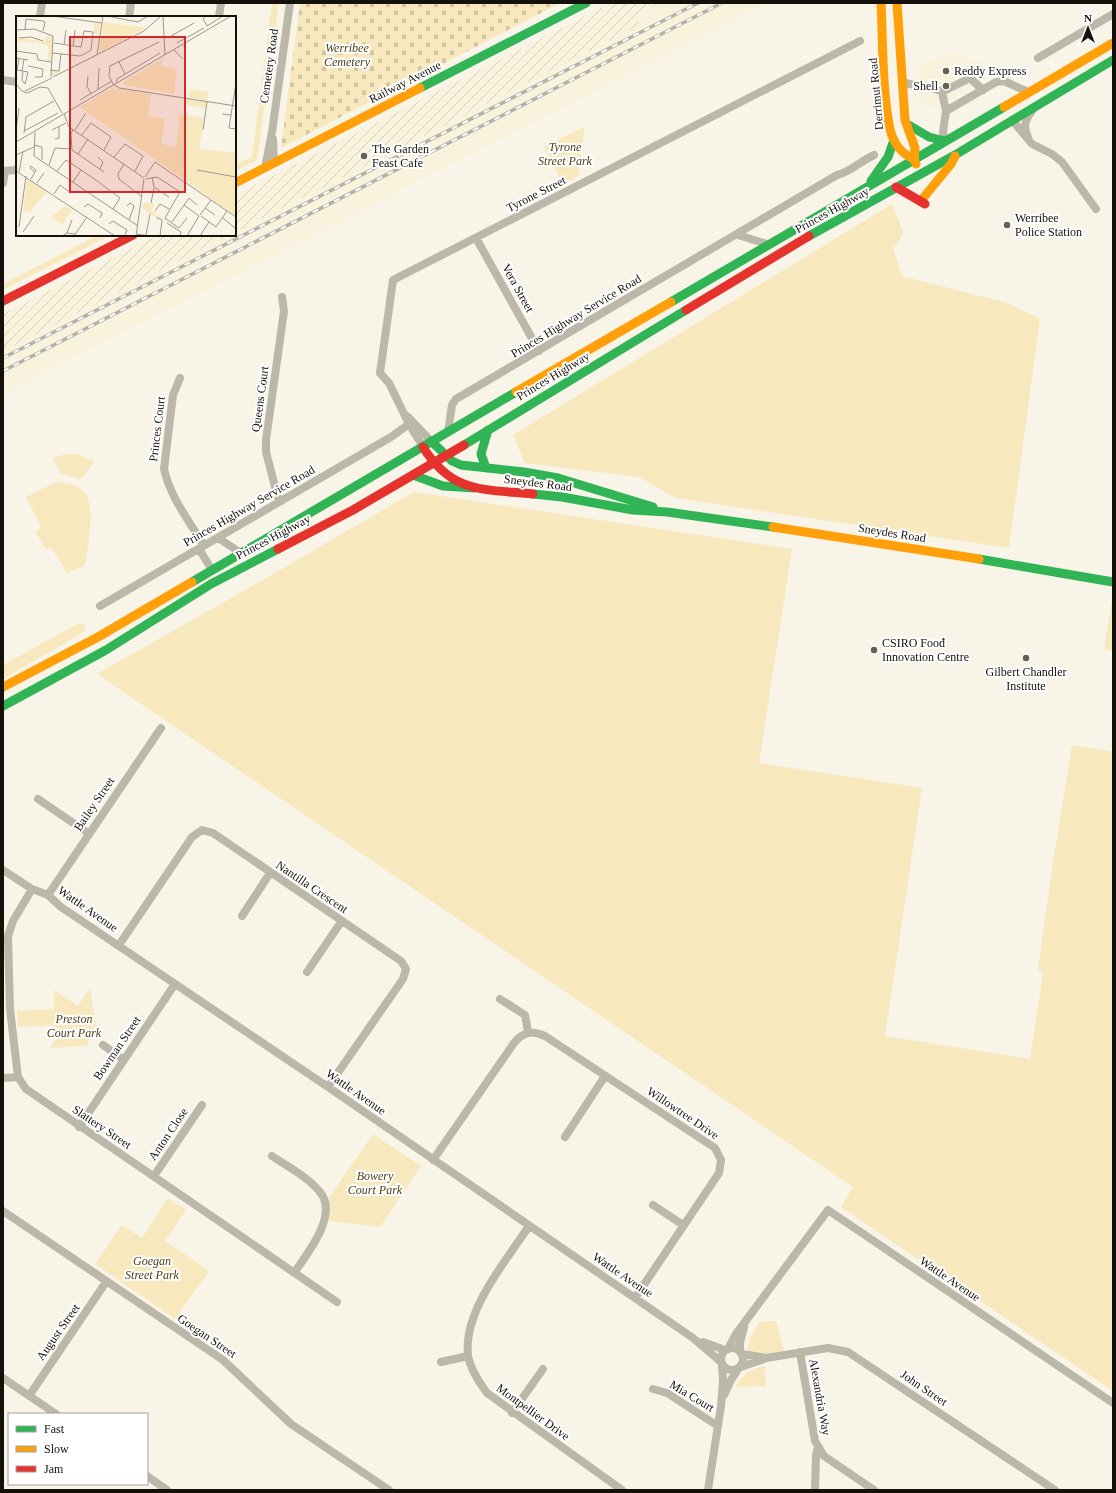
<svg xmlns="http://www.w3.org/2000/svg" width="1116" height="1493" viewBox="0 0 1116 1493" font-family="'Times New Roman',serif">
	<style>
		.built { fill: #f9f2dc }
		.industrial { fill: url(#industrial-furrows) }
		.green { fill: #f7e8bd }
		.cemetery { fill: url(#cemetery-stones) }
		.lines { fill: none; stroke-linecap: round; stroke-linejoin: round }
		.street { stroke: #bbb7a9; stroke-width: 8 }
		.fast { stroke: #30b455; stroke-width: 9 }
		.slow { stroke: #ff9f0a; stroke-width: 9 }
		.jam { stroke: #e5322d; stroke-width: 9 }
		.rail-casing { stroke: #b4b1a7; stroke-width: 3.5 }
		.rail { stroke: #fff; stroke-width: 2; stroke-dasharray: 6; stroke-linecap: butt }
		.poi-dot { fill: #636057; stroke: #fff; stroke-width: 1.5 }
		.labels { text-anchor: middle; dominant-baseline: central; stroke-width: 4; stroke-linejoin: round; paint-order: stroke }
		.park-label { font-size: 12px; font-style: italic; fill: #4d4017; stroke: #fff }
		.street-label { font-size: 12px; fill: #131109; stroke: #fff }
		.poi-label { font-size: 12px; fill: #131109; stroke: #fff; text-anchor: start }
		.inset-road { fill: none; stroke: #9c998f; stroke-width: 1 }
		.view { fill: #d62828; fill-opacity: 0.15; stroke: #d62828; stroke-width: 2 }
		.inset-edge { fill: none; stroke: #131109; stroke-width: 2 }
	</style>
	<defs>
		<pattern id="industrial-furrows" width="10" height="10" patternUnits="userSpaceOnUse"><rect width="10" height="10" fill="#f9f2dc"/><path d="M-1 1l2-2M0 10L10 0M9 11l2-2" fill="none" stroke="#d5cebb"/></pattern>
		<pattern id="cemetery-stones" width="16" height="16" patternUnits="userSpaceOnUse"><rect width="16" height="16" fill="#f7e8bd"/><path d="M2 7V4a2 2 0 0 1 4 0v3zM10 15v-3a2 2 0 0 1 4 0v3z" fill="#d3c6a1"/></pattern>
	</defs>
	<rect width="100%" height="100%" fill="#f8f4e8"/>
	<path class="built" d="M660,3H768L3,394V351L229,235H235V232L640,25L636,15Z
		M949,53L983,62L991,75L933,110L919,97L917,66Z"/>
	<path class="industrial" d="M611,3H660L636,15L640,25L235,232V195Z
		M158,235H229L3,351V314Z"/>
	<path class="green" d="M272,3H279L257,160L235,171V165L252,157Z
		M585,126L578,176L563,184L544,147Z
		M892,204L903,232L900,240L893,248L902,276L1007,303L1040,319L1009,548L676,498L639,477L525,463L513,435Z
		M98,235H111L3,290V284Z
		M66,454H76L95,461L81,479L60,473L53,458Z
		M56,482C92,483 93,505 89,535C88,545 87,556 84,566L67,573L51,547L46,550L36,532L41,527L26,497Z
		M414,492L792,549L759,763L922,788L885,1036L1030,1059L1043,974L1038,969L1053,863L1072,745L1113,752V1391L841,1207L853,1187L97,674L254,585Z
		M1113,594V651L1104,649Z
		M79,623L85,624V631L3,679V665Z
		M90,988L97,1032L90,1037L87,1046L50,1048L56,1039L55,1025L18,1027L17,1011L54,1009V990L78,1006Z
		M373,1134L421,1166L380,1227L329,1221L328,1199Z
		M168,1198L186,1210L165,1241L209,1271L175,1319L95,1264L122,1225L142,1238Z
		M776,1321L784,1351L761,1355L752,1353L748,1349L749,1340L759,1322Z
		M765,1366L766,1386L736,1387C742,1374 752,1368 765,1366Z"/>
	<path class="cemetery" d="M300,3H560L281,148Z"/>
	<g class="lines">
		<path class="street" d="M40,17L42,3
			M129,17L131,3
			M219,17L221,3
			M1038,58L1113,14
			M3,80L17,82
			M903,82C916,87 931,85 942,92L970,78L983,90
			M942,92L946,111
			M1012,120L1032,144L1052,154L1062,162L1096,209
			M1028,137C1023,128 1025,119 1032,111
			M273,139L274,163
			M945,141L943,132L946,111L996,82L1004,81L1028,92
			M265,168L272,132L290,3
			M3,171L17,170
			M3,183L5,171
			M738,235L767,244
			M476,238L539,351
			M180,378L173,395L164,469C170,497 190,522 204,546
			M408,417L431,441
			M448,432L452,405L456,399L837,175C850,172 861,161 874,155
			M423,447L409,424L389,383L380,373L393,280L860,41
			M279,502L266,452V440L284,311L282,297
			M218,538L241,553
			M199,549L212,570
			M100,606L391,437L409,424
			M38,799L88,833
			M3,870L32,889L48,895L61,907L328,1087L693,1338L721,1362
			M32,889L13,921L8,936L10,1009L18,1077L26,1089L337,1302
			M48,895L161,728
			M242,916L270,873
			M119,945L192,837L202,830L213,833L401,961L406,969L403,979L328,1087
			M307,972L341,922
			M500,999L525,1015L528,1032
			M103,1045L124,1060
			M3,1078L18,1077
			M79,1127L175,984
			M565,1137L605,1076
			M272,1156C288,1167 308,1177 320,1192C339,1215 307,1254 294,1273
			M433,1160L514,1043C523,1032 532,1030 545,1036L715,1148L721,1160L719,1173L635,1298
			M154,1176L202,1105
			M653,1205L683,1225
			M3,1211L223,1360L291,1424L389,1490
			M529,1226C506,1261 463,1311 468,1355C470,1369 479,1382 487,1393L622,1490
			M703,1342L725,1350
			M721 1359a11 11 0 1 1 22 0a11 11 0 1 1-22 0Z
			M728,1349L736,1334L828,1210L1113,1403
			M740,1352V1343L744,1327
			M800,1352L815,1441L824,1456L874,1490
			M742,1354L766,1358L828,1348L848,1352L1055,1490
			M441,1362L468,1356
			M741,1367L764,1359
			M3,1378L56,1414
			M653,1389L667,1393L718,1426
			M724,1395L731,1380L738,1369
			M29,1396L106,1282
			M512,1413L543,1369
			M147,1476L167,1490
			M708,1490L721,1406L723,1381L722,1366
			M815,1490L816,1454L818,1448"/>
		<path class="fast" d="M420,88L586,3
			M907,124L929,137L945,141
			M871,181L888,157L894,140
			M809,236L955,155L1113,60
			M671,302L1004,107
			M431,441L452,461L461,465L524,472L558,478L653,507
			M464,445L686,310
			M486,468L481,454L488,430
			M413,475L443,486L475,488
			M533,494L562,497L633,510L667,512L773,527
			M979,559L1113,582
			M192,582L516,392
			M3,706L106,650L211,584L278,549"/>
		<path class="slow" d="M881,3C883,42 882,92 890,129C893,143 902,154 914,159
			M897,3L905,120L915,148L914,159L916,164
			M1004,107L1113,43
			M235,183L420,88
			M924,197L951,164L955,156
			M516,392L671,302
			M773,527L979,559
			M3,687L98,637L192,582"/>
		<path class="jam" d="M896,187L925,204
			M3,301L133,235
			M686,310L809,236
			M423,447C452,494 484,489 533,494
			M278,549L353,510L464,445"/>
		<g class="rail-casing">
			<path id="rail" d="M3,358L698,3
				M3,371L722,3"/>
		</g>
		<use href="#rail" class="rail"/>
	</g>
	<g class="poi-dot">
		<circle cx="946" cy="71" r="4"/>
		<circle cx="946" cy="86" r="4"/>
		<circle cx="364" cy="156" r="4"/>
		<circle cx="1007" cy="225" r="4"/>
		<circle cx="874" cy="650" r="4"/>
		<circle cx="1026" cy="658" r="4"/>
	</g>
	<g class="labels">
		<g class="park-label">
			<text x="347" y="48">Werribee<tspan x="347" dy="14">Cemetery</tspan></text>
			<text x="565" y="147">Tyrone<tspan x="565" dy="14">Street Park</tspan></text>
			<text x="74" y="1019">Preston<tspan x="74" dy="14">Court Park</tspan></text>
			<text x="375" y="1176">Bowery<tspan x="375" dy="14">Court Park</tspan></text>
			<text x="152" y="1261">Goegan<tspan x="152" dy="14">Street Park</tspan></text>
		</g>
		<g class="street-label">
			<text transform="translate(269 66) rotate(-82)">Cemetery Road</text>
			<text transform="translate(405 82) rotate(-27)">Railway Avenue</text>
			<text transform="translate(876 94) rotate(-95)">Derrimut Road</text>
			<text transform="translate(536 194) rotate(-27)">Tyrone Street</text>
			<text transform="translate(832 210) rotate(-29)">Princes Highway</text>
			<text transform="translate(518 288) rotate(61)">Vera Street</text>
			<text transform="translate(576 316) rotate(-31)">Princes Highway Service Road</text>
			<text transform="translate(553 376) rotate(-31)">Princes Highway</text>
			<text transform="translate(260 399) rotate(-82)">Queens Court</text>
			<text transform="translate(157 429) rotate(-83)">Princes Court</text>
			<text transform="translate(538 483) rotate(7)">Sneydes Road</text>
			<text transform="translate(249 506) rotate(-30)">Princes Highway Service Road</text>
			<text transform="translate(892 533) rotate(9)">Sneydes Road</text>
			<text transform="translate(273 537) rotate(-28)">Princes Highway</text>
			<text transform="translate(94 804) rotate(-56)">Bailey Street</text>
			<text transform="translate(312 887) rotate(34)">Nantilla Crescent</text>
			<text transform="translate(88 909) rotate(35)">Wattle Avenue</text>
			<text transform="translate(117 1048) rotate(-56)">Bowman Street</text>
			<text transform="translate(356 1092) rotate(35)">Wattle Avenue</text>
			<text transform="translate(683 1113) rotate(34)">Willowtree Drive</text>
			<text transform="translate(102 1127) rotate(34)">Slattery Street</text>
			<text transform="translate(168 1134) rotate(-56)">Anton Close</text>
			<text transform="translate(623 1275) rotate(34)">Wattle Avenue</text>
			<text transform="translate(950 1279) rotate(34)">Wattle Avenue</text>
			<text transform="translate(58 1332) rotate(-55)">August Street</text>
			<text transform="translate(207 1336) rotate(34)">Goegan Street</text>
			<text transform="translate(924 1388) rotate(34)">John Street</text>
			<text transform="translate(692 1396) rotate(31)">Mia Court</text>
			<text transform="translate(820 1397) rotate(80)">Alexandria Way</text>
			<text transform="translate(533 1412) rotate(36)">Montpellier Drive</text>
		</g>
		<g class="poi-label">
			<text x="954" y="71">Reddy Express</text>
			<text x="938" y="86" text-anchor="end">Shell</text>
			<text x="372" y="149">The Garden<tspan x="372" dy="14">Feast Cafe</tspan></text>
			<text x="1015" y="218">Werribee<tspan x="1015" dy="14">Police Station</tspan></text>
			<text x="882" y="643">CSIRO Foođ<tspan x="882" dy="14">Innovation Centre</tspan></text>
			<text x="1026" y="672" text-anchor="middle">Gilbert Chandler<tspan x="1026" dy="14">Institute</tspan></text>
		</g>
	</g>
	<g transform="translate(16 16)">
		<rect width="220" height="220" fill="#f8f4e8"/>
		<path d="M78,7L84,8L80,38L39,59H36L35,55L44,56L80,38L82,19L78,18ZM33,18L37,24L34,45H31L33,31L28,28L5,25L0,27L3,21L26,26ZM146,43L147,50L161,54L158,78L108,69L107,66ZM96,72L135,78L132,100L149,103L145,128L160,131L164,98L188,102L183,133L220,137V200L64,91ZM169,82L190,86V92L168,89ZM11,163L31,175L14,196L7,195ZM127,187L139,188L135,194L173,220L140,199L138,201L126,192ZM49,190L56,194L46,209L35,201Z" fill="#f7e8bd"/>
		<path d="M174,73L192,76L191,85L173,81Z" fill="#f7e8bd"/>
		<path d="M87,6L130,12L83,37Z" fill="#f7e8bd"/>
		<path class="inset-road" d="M36,0L86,7M91,0L122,6L132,0M147,0L149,39M190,0L187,3L191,10L207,0M9,13L10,3L27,5L29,6L27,15M0,14L18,13L37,20L35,61M155,20L178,7M3,22L15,21L27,25M161,27L188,12M48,29L50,14M57,30L59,14M158,34L167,43M0,35L21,38L22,44L35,46M36,37L64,40L70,37L75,34L77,16L68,15L65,31L38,27M81,39L87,0M0,42L12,44M3,43L1,54L12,56L9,68M103,46L109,58M12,50L27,53L26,61H19M34,54L43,55L45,38M6,55L8,43M7,55L6,64L9,68M72,60L71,70L75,78M37,61L128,15L145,0M100,66L101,63L144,37M0,68L6,75L11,77L24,71L32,72L46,97M97,68L93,60L94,50L143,26M97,68L103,72L220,90M82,73L83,52M9,75L36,62M64,84L96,65M48,98L53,111L128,162M206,98L215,99L220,67M215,99L213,112L220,113M57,113L55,118L56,134L88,156M0,114L3,92M36,114L50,107M59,114L70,97M187,114L191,86M8,115L42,97M19,116L18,140L122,210M8,117L10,101L38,85M66,119L75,107L95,121L88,134M39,123L43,122V111M0,126L215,0M18,129L26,131V144M62,138L72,123M0,139L18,131M82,141L87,146L84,153M98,141L109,128L127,140L119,155M108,148L102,158L103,163L126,181M33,149L39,132L55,133M181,154L220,161M0,155L99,220M41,155L50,144L77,162L104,182L97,193M3,156L7,135M129,161L139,146L220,201M136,161L138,171L153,181M15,163L20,154L15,150L14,152L19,156M130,163L141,161L164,176L149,202L163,212L171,202M57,166L65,154M21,167L28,157M38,178L44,169L55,177M135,187L138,172M168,189L183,200M111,190L114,187L118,190L113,204M68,191L72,188L86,197L84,202M189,192L199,199M139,195L144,188L153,193M184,199L195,184M185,200L200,211L211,195M140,201L146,204L144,220M207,202L219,212M156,206L173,182L181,189M151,207L165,216L164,220M93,208L97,205L111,214L109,219M3,211L10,160M7,216L18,200M51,217L56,204M121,218L133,220M130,219L134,198M46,220L51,217L59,218M58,220L71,201M120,220L128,163M171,220L183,200M184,220L193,206"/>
		<path class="view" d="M54,21H169V176H54Z"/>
		<rect width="220" height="220" class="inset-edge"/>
	</g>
	<rect width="1116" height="1493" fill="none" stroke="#131109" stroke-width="8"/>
	<rect x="8" y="1413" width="140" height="72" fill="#ffffff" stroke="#a1a09d"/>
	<rect x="16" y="1426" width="20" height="6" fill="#30b455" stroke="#a1a09d"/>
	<text x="44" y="1433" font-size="12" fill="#131109">Fast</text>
	<rect x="16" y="1446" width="20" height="6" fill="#ff9f0a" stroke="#a1a09d"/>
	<text x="44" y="1453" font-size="12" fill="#131109">Slow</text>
	<rect x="16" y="1466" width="20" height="6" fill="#e5322d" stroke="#a1a09d"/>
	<text x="44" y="1473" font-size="12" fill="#131109">Jam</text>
	<g transform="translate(1088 28)" stroke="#ffffff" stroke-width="3" paint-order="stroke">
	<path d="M0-3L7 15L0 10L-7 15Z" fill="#131109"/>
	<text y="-6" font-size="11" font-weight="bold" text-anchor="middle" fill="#131109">N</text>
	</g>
</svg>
